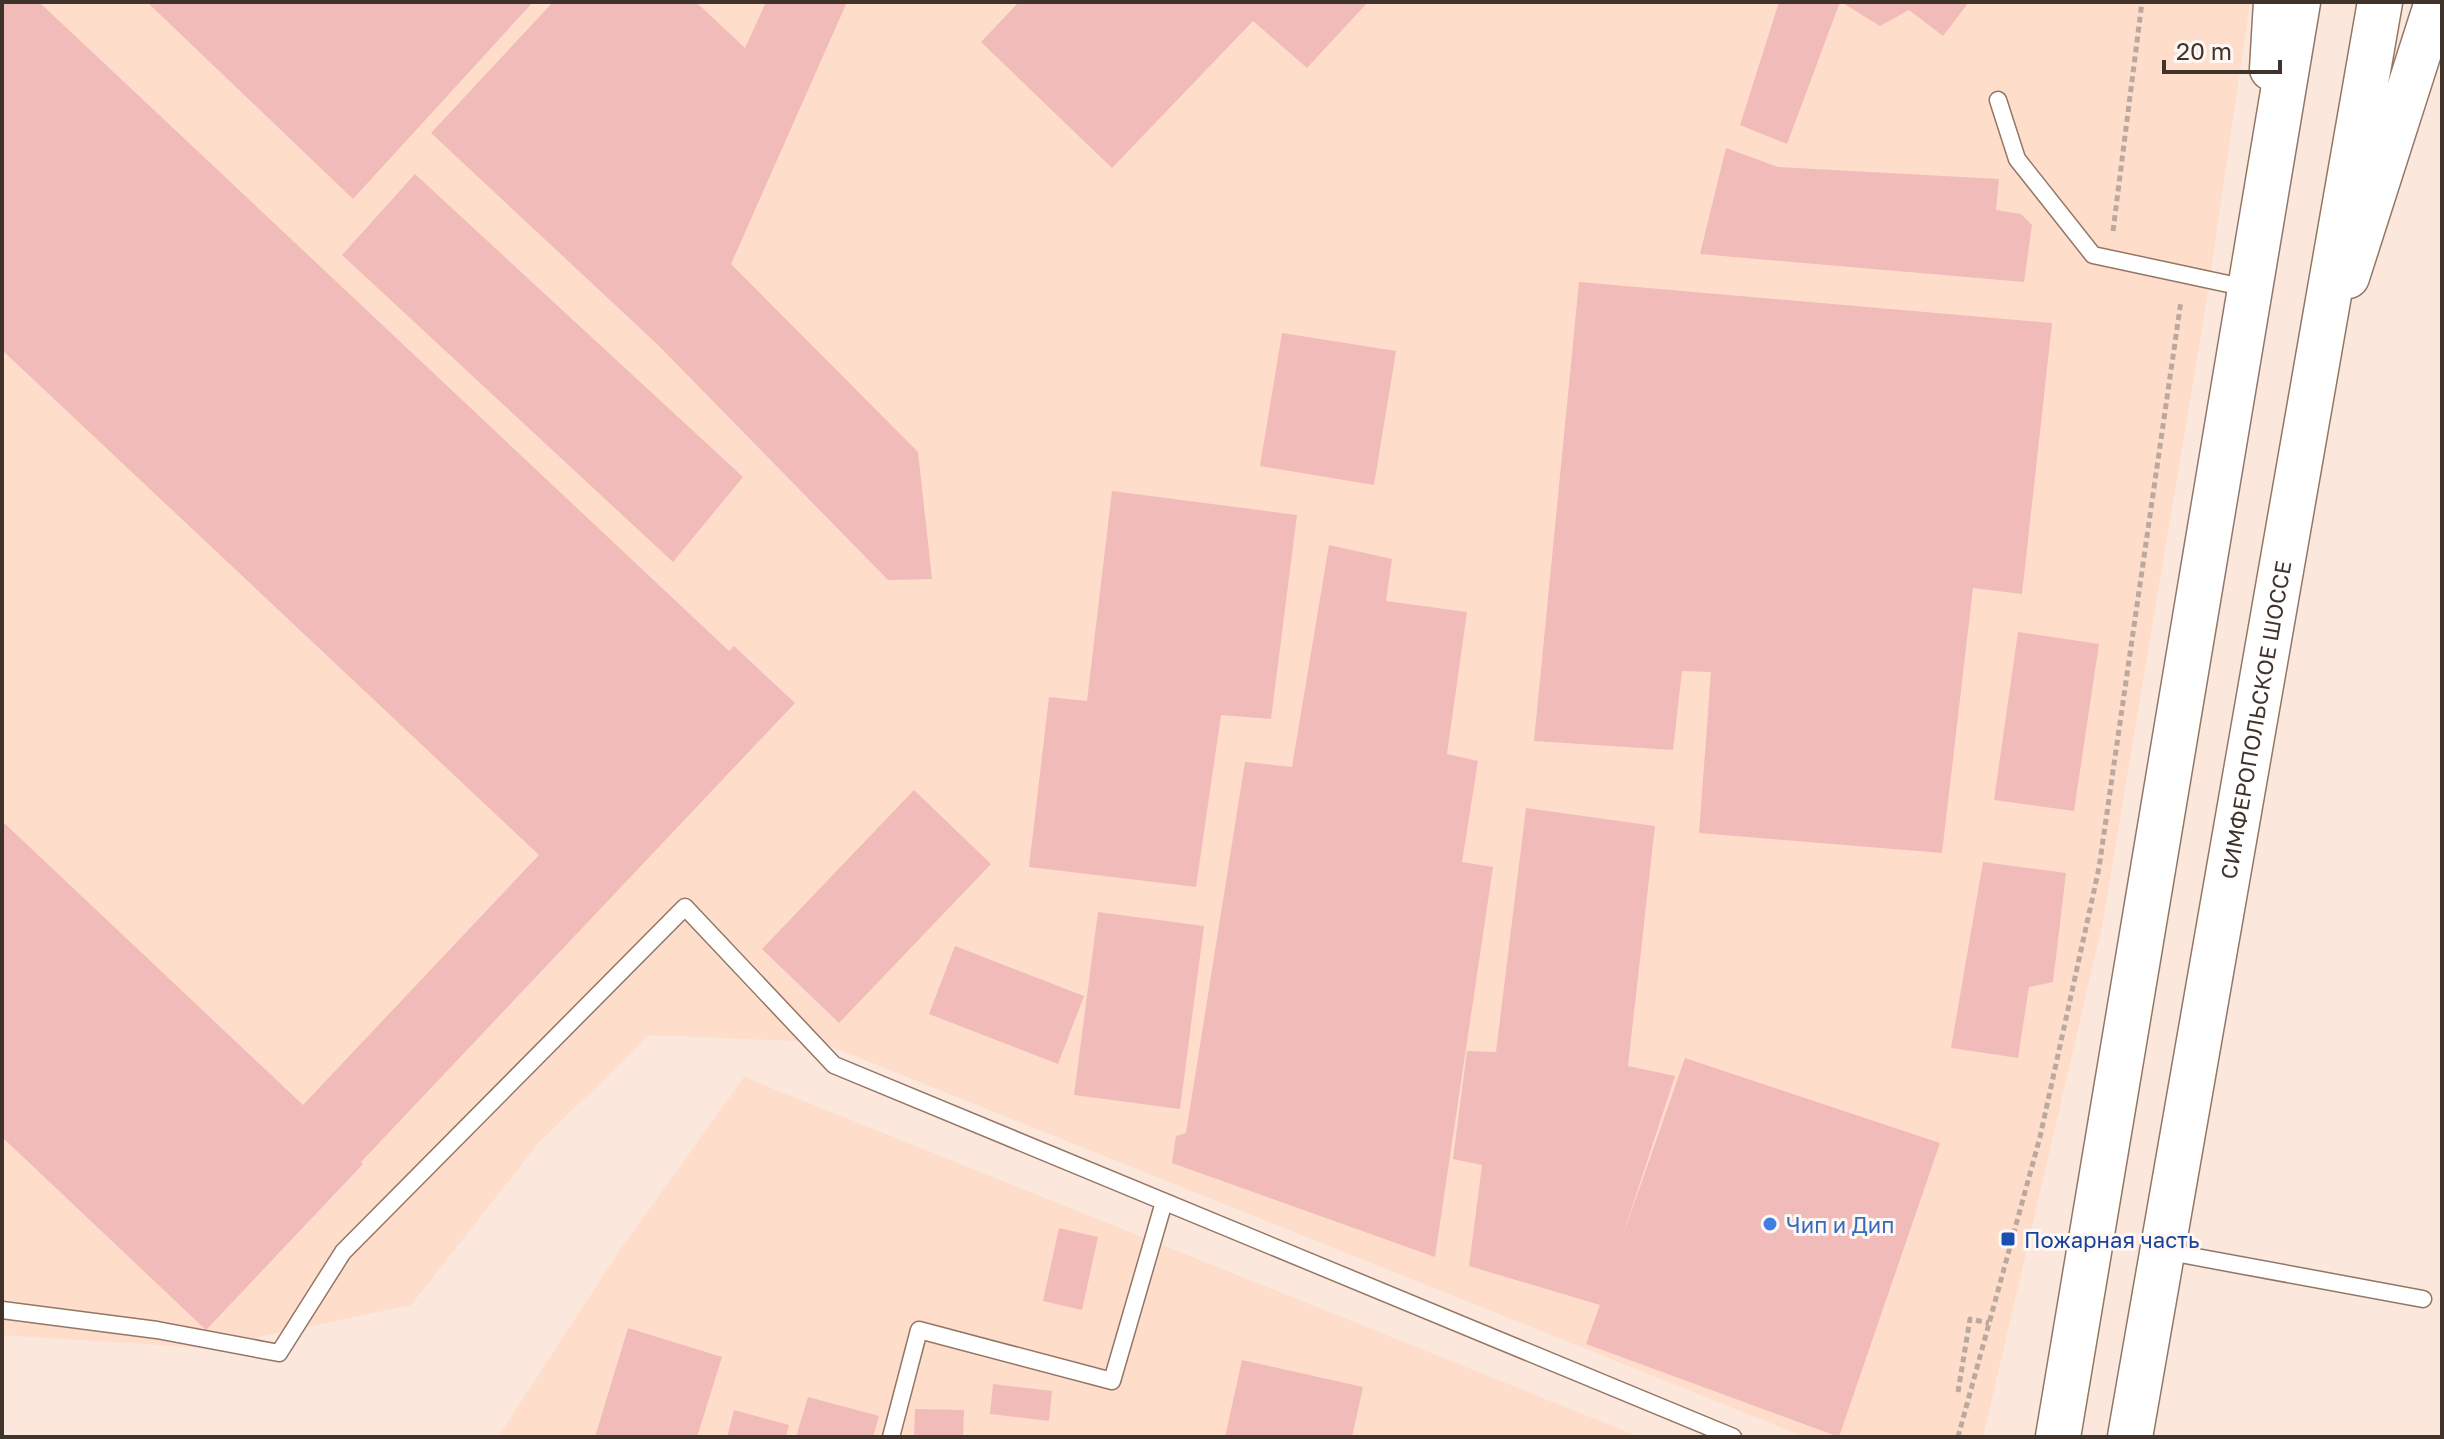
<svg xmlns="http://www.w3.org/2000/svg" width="2444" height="1439" viewBox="0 0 2444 1439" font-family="'Golos Text',sans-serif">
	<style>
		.built { fill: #feddca }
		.building { fill: #f1bbba }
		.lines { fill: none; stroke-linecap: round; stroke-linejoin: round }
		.lane-casing { stroke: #947664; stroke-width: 19 }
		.secondary-casing { stroke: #947664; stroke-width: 45 }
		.primary-casing { stroke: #947664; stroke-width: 47 }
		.path { stroke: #bba99f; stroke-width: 5; stroke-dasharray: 6 4; stroke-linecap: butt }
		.lane { stroke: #fff; stroke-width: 16 }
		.secondary { stroke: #fff; stroke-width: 42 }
		.primary { stroke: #fff; stroke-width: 44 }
		.shop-dot { fill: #3f7fe0; stroke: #fef7f3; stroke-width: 3 }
		.transit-dot { fill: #1a4fb4; stroke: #fef7f3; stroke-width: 3 }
		.labels { text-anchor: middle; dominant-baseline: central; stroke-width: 6; stroke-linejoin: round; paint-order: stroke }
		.street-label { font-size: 22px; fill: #40332b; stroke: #fef7f3 }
		.shop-label { font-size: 22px; fill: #366cbe; stroke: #fef7f3; text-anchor: start }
		.transit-label { font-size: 22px; fill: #164399; stroke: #fef7f3; text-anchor: start }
	</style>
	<rect width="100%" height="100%" fill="#fbe7db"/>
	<path class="built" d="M2,2H2250L2205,311L2102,926L1983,1437H1805L820,1042L650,1035L540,1141L411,1305L207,1348L2,1335Z
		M744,1077L1640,1437H498L618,1253Z"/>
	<path class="building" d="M2,2H39L729,651L734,646L795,703L361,1162L363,1164L206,1330L2,1137V821L303,1105L539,855L2,350Z
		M147,2H533L353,199Z
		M553,2H696L745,48L766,2H847L731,264L918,452L932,579L888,580L657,344L431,133Z
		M1019,2H1368L1307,68L1253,21L1112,168L981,42Z
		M1779,2H1840L1787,144L1740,125Z
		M1841,2H1969L1943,36L1909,10L1880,26Z
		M1726,148L1778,167L1999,179L1996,210L2021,214L2032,225L2024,282L1700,254Z
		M415,174L743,477L673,562L342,255Z
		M1579,282L2052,323L2022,594L1973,588L1942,853L1699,833L1711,672L1682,671L1673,750L1534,741Z
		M1282,333L1396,351L1374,485L1260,466Z
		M1112,491L1297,515L1271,719L1221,715L1196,887L1029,867L1049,697L1087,701Z
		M1329,545L1392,559L1386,601L1467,612L1447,754L1478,761L1462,862L1493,867L1435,1257L1172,1163L1176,1136L1186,1133L1245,762L1292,767Z
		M2018,632L2099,644L2074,811L1994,800Z
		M914,790L991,864L839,1023L762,949Z
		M1526,808L1655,826L1628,1066L1675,1076L1621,1241L1685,1058L1940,1143L1839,1437L1586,1344L1600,1305L1469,1266L1482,1165L1453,1159L1467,1051L1496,1052Z
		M1983,862L2066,873L2053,982L2029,987L2018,1058L1951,1048Z
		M1098,912L1204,926L1180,1109L1074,1095Z
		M955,946L1084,996L1058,1064L929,1014Z
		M1059,1228L1098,1237L1082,1310L1043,1301Z
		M628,1328L722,1357L697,1437H595Z
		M1242,1360L1363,1387L1352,1437H1225Z
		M993,1384L1052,1391L1049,1421L990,1414Z
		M808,1397L879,1416L873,1437H796Z
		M915,1409L964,1410L963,1437H914Z
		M734,1410L789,1425L786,1437H727Z"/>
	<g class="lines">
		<g class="lane-casing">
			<path id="lane" d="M1998,100L2017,159L2093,255L2247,288
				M2164,1251L2423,1299
				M2,1310L157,1330L279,1353L343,1252L685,907L834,1065L1733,1437
				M891,1437L919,1330L1112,1381L1164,1202"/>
		</g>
		<g class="secondary-casing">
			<path id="secondary" d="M2271,69L2275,2
				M2348,277L2436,2"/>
		</g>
		<g class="primary-casing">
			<g id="primary">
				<path d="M2058,1437L2298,2"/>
				<path id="s1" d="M2130,1437L2380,2"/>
			</g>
		</g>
		<path class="path" d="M2113,231L2142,2
			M1958,1392L1970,1319L1989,1323
			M1958,1437L2040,1137L2099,868L2181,301"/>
		<use href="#lane" class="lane"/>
		<use href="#secondary" class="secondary"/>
		<use href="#primary" class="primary"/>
	</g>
	<circle class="shop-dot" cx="1770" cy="1224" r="8"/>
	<rect class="transit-dot" x="2000" y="1231" width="16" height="16" rx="4"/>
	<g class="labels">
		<g class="street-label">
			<text stroke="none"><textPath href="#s1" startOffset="728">СИМФЕРОПОЛЬСКОЕ ШОССЕ</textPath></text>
		</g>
		<g class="shop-label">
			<text x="1786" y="1224">Чип и Дип</text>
		</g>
		<g class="transit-label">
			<text x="2024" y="1239">Пожарная часть</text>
		</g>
	</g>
	<rect width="2444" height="1439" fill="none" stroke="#40332b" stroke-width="8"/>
	<path d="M2164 60v12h116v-12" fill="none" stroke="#40332b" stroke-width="4"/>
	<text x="2176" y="60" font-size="24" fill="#40332b" stroke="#fef7f3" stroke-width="6" paint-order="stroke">20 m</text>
</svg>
